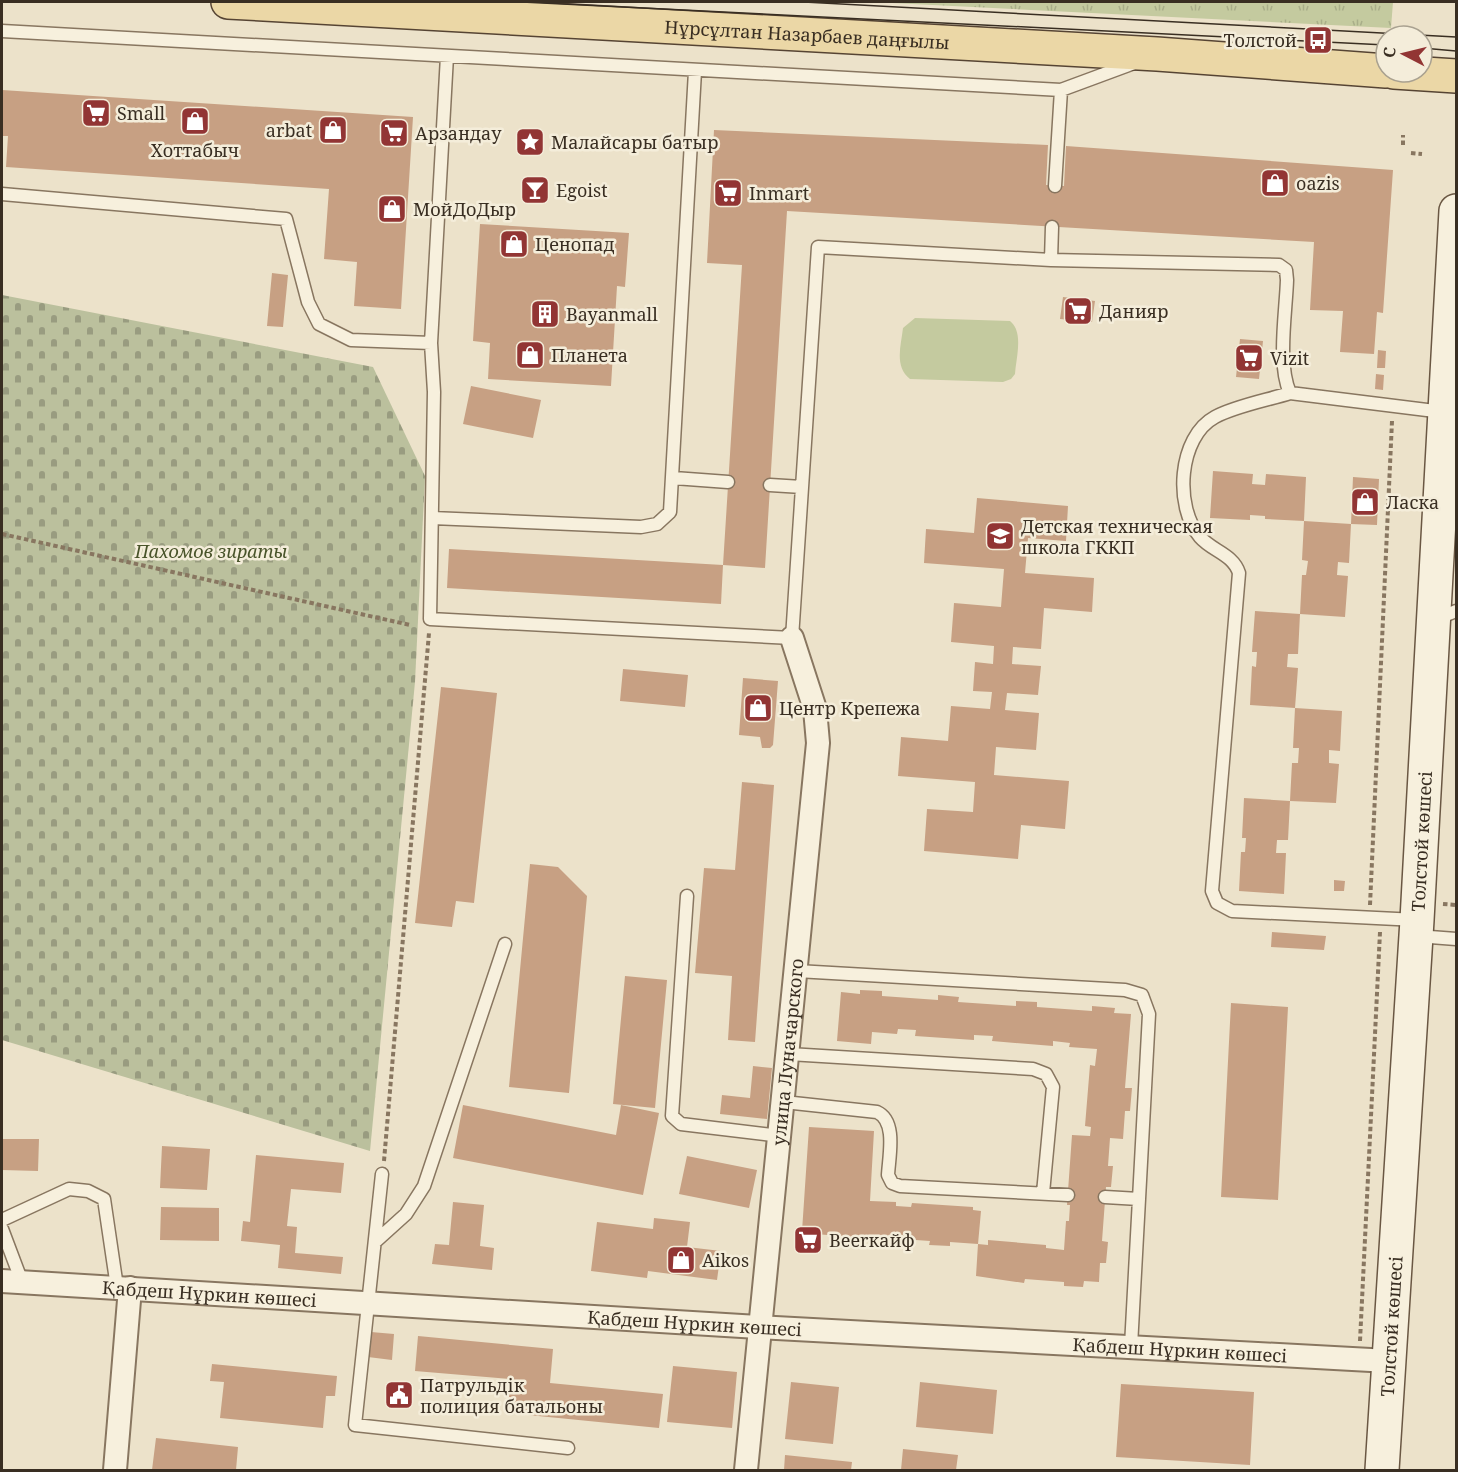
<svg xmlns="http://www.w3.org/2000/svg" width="1458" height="1472" viewBox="0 0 1458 1472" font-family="'Noto Serif',serif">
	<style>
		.grass { fill: url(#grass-tufts) }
		.cemetery { fill: url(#cemetery-stones) }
		.pitch { fill: #c4ca9f }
		.building { fill: #c7a083 }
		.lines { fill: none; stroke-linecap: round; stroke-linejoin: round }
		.service-casing { stroke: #887660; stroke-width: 15 }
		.minor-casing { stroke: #887660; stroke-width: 26 }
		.secondary-casing { stroke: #6a5743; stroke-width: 36 }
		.primary-casing { stroke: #564433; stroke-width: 36 }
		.path { stroke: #887660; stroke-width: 4; stroke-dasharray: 4.5 3; stroke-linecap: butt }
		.service { stroke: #f7f0dd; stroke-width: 12 }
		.minor { stroke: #f7f0dd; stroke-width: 22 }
		.secondary { stroke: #f7f0dd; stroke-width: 33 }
		.primary { stroke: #ebd7a6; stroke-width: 33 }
		.tram { stroke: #392e22; stroke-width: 1.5 }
		.labels { text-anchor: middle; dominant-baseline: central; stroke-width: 5; stroke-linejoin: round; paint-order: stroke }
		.street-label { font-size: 18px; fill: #392e22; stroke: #f4edda }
		.poi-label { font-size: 18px; fill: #392e22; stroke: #f4edda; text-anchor: start }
		.park-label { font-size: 18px; font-style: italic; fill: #49542a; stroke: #f4edda }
	</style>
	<defs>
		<pattern id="grass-tufts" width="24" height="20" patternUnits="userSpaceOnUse" patternTransform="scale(1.5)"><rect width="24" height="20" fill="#c4ca9f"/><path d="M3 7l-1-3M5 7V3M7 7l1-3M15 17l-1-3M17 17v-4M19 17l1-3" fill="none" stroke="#a9ae89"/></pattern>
		<pattern id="cemetery-stones" width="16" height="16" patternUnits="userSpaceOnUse" patternTransform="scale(1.5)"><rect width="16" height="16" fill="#bbc09d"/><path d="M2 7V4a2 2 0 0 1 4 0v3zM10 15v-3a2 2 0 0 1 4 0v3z" fill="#999c80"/></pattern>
	</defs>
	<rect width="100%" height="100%" fill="#ece2ca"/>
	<path class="grass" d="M872,2H1393L1391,28Z"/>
	<path class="cemetery" d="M2,295L373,367L425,476L415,682L370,1151L2,1040Z"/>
	<path class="pitch" d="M915,318L1010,321C1024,332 1016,358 1015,374L1011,379L1003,382L910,379C894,366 901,346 903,328Z"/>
	<path class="building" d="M2,90L413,117L401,309L354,306L357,262L324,259L329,189L6,167L8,136H2Z
		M714,130L1048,145L1046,185L1064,186L1066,146L1393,170L1383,313L1377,312L1374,354L1340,352L1343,311L1310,310L1314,242L787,211L765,568L723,565L742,265L707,263Z
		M538,181L544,187L543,199L524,197L527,186Z
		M480,224L629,233L625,287L617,286L611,386L488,379L490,343L473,341Z
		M272,273L288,275L283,327L267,326Z
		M1063,297L1095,301L1092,322L1060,319Z
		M1240,339L1263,341L1259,379L1236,377Z
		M1378,350L1386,351L1385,368H1377Z
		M1376,374L1384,375L1383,390L1375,389Z
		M471,386L541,400L533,438L463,424Z
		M1213,471L1253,474L1252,484L1265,485L1266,474L1306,477L1304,521L1351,524L1349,563L1338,562L1337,575L1348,576L1345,617L1300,614L1298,654H1288L1287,667L1298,668L1295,708L1250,705L1252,666L1256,667L1257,652H1252L1255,611L1300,614L1302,575H1306L1308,561L1302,560L1304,521L1265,519V516L1250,515V520L1210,518Z
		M1353,477L1379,479L1377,525L1351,524Z
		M977,498L1068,506L1066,541L1028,538L1025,573L1094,578L1092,612L1044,608L1041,649L1013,647L1012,664L1041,666L1038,695L1007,693L1005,710L1039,713L1036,750L996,747L994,775L1069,781L1065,829L1021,825L1018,859L924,851L927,809L973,812L975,782L898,776L901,737L948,741L951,706L990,709L992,692L973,691L975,662L993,664L994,646L951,642L954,603L1001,607L1004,569L924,563L926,529L974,533Z
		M449,549L723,565L721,604L447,588Z
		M623,669L688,675L685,707L620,701Z
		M743,678L778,681L773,745L770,748H762L760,737L739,735Z
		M441,687L497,693L474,903L456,901L452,927L415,923Z
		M1295,708L1342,711L1340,751L1329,750V763L1339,764L1336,803L1290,801L1292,763H1298L1299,748H1293Z
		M742,782L774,785L755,1042L728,1040L732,976L695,973L704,868L735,870Z
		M1244,798L1290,801L1288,840H1277L1276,853H1286L1284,894L1239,891L1241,852H1245L1246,838H1242Z
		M530,864L558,867L587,896L569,1093L509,1087Z
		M1334,880L1345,881L1344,891H1334Z
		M1272,932L1326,936L1324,950L1271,947Z
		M625,976L667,980L655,1108L613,1104Z
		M860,990L882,991V996L938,1000V995L959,997L958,1002L1016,1006V1001L1037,1002V1007L1092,1011V1006L1115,1008L1114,1013L1131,1014L1125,1088H1132L1130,1111H1125L1123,1139L1110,1138L1108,1166H1113L1111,1187H1106L1102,1241L1108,1242L1106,1263H1100L1099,1282L1084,1281L1083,1287L1064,1286V1282L1025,1279L1024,1283L976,1276L978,1244L988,1245V1240L1046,1245V1248L1064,1250L1066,1221H1069L1070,1205H1067L1072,1135L1090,1136L1091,1127L1085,1126L1090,1065L1095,1066L1097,1049L1069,1047L1070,1043L1053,1041V1046L992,1041L993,1036L974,1035V1040L915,1036L916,1030L898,1029L897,1034L872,1032L871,1044L837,1041L841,992L860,994Z
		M1231,1003L1288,1007L1278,1200L1221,1197Z
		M753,1066L772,1068L767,1119L720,1114L722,1095L750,1098Z
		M463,1105L616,1135L621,1105L659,1113L643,1195L453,1158Z
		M809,1127L874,1131L870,1201L896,1202V1206L911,1207L912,1203L973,1207V1210L981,1211L978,1244L950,1242V1246L929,1245L930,1241L874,1237V1242L852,1241L853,1237L815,1234V1247L801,1246Z
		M2,1139H39L38,1171L2,1170Z
		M162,1146L210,1149L207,1190L160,1188Z
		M256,1155L344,1163L341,1193L291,1189L287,1226L297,1227L295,1253L343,1257L341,1274L278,1268L280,1245L241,1241L243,1221L250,1222Z
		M687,1156L757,1170L749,1208L679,1194Z
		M453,1202L484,1205L480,1246L494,1248L492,1270L432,1264L435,1244L449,1245Z
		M161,1207L219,1208V1241L160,1240Z
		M654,1218L690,1222L687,1247L721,1251L717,1280L648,1271L647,1278L591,1271L597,1222L653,1229Z
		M371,1332L394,1334L392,1360L368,1357Z
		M418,1336L553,1349L550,1383L663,1394L659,1428L507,1413L510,1379L415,1371Z
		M212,1364L337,1376L335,1396H326L323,1428L220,1418L224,1382L210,1381Z
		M673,1366L737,1372L732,1428L667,1422Z
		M791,1382L839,1387L833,1444L785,1439Z
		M920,1382L997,1390L993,1434L916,1427Z
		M1121,1384L1254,1392L1250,1465L1116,1457Z
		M156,1438L238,1447L236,1470H152Z
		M903,1449L958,1455L956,1470H901Z
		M785,1455L852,1462L851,1470H784Z"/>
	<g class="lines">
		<g class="service-casing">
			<path id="service" d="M2,31L1061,90L1134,63
				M447,56L431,343L434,392L430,619L792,638L818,247L1051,260L1279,265L1286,270L1287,280C1286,312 1277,364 1290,393L1443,412
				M1055,186L1061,90
				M2,194L286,219L308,302L319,324L351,340L431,343
				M1051,260L1052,227
				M1290,393C1268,400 1235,406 1215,417C1178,437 1174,507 1200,537C1212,551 1233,554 1239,573L1212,891L1217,903L1232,911L1417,920
				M674,478L728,482
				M770,485L802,487
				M432,518L641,527L657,524L670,512L695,71
				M1436,619L1456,611
				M687,896L672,1116L681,1124L780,1136
				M1417,936L1456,939
				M797,971L1125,990L1142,995L1149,1014L1139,1199
				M789,1054L1033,1069L1046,1074L1053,1087L1043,1193
				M784,1102L877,1112C897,1121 889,1156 888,1175L892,1183L900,1186L1068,1195
				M382,1174L355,1425L568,1448
				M1105,1197L1139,1199L1131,1346
				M2,1220L69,1189L88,1191L104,1199L117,1287
				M2,1229L22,1282
				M375,1242L406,1214L424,1186L505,944"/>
		</g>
		<g class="minor-casing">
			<g id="minor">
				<path id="s1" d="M2,1281L758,1327L1389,1361"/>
				<path d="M115,1470L130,1288"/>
				<path id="s2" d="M746,1470L818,743L815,709L792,638"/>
			</g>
		</g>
		<g class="secondary-casing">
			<g id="secondary">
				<path id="s3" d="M1382,1470L1417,920L1456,211"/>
			</g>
		</g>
		<g class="primary-casing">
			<g id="primary">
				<path id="s4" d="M228,2L1157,54L1386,71"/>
				<path d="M1394,72L1456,76"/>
			</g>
		</g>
		<path class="path" d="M1403,145V135
			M1411,153L1422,154
			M2,534L410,625
			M1443,904L1456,905
			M1370,905L1392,421
			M384,1161L429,633
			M1360,1341L1380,932"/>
		<use href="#service" class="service"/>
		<use href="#minor" class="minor"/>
		<use href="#secondary" class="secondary"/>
		<use href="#primary" class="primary"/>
		<path class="tram" d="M522,2L1386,45
			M804,2L1456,37
			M1422,48L1456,51"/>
	</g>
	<defs>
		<g id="bus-square" transform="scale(1.5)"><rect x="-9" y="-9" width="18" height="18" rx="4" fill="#923534" stroke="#f4edda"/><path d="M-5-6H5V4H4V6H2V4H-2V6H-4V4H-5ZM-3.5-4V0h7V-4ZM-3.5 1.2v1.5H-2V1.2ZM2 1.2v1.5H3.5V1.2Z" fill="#fff"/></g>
		<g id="supermarket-square" transform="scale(1.5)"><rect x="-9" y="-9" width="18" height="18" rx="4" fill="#923534" stroke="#f4edda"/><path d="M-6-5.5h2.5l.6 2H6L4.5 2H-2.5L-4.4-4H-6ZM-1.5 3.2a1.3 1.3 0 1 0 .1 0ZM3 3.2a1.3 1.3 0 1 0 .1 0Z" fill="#fff"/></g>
		<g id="shop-square" transform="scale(1.5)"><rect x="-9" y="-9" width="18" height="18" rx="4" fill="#923534" stroke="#f4edda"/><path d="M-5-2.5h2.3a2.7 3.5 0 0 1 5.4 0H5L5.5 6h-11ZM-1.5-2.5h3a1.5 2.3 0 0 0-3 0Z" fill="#fff"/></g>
		<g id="sight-square" transform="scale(1.5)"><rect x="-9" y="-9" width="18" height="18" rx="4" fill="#923534" stroke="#f4edda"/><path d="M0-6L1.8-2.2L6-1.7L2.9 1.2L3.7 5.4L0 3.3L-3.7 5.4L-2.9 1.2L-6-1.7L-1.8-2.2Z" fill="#fff"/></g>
		<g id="bar-square" transform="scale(1.5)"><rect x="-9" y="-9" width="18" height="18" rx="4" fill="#923534" stroke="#f4edda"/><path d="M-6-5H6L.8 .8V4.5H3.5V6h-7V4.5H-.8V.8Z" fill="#fff"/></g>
		<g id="building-square" transform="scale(1.5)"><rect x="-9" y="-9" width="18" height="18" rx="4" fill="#923534" stroke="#f4edda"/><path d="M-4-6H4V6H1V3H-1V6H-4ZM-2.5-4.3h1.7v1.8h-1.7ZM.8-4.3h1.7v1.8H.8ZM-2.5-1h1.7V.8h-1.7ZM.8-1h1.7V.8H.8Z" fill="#fff"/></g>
		<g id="school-square" transform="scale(1.5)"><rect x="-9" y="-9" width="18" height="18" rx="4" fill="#923534" stroke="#f4edda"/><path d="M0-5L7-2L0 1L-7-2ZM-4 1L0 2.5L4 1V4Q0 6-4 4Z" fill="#fff"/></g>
		<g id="civic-square" transform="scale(1.5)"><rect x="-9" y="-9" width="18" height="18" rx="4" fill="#923534" stroke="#f4edda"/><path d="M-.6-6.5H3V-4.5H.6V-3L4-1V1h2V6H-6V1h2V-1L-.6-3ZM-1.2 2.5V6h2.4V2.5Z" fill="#fff"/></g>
	</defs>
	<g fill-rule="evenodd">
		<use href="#bus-square" x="1318" y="40"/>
		<use href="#supermarket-square" x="96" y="113"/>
		<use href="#shop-square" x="195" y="121"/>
		<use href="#shop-square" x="333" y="130"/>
		<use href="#supermarket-square" x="394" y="133"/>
		<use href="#sight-square" x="530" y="142"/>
		<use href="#shop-square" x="1275" y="183"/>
		<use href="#bar-square" x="535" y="190"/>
		<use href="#supermarket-square" x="728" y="193"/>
		<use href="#shop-square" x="392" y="209"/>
		<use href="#shop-square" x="514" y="244"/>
		<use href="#supermarket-square" x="1078" y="311"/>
		<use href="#building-square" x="545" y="314"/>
		<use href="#shop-square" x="530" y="355"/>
		<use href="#supermarket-square" x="1249" y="358"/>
		<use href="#shop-square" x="1365" y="502"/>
		<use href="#school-square" x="1000" y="536"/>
		<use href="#shop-square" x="758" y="708"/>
		<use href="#supermarket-square" x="808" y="1240"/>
		<use href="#shop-square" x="681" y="1260"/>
		<use href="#civic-square" x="399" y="1395"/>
	</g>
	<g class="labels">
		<g class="street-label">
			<text stroke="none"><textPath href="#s4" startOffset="580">Нұрсұлтан Назарбаев даңғылы</textPath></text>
			<text stroke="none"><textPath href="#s3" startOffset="630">Толстой көшесі</textPath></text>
			<text stroke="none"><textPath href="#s2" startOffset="420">улица Луначарского</textPath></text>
			<text stroke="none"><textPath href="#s1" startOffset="208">Қабдеш Нұркин көшесі</textPath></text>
			<text stroke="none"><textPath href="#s1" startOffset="694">Қабдеш Нұркин көшесі</textPath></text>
			<text stroke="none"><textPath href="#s3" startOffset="144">Толстой көшесі</textPath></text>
			<text stroke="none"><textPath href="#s1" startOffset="1180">Қабдеш Нұркин көшесі</textPath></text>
		</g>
		<g class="poi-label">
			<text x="1297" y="40" text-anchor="end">Толстой</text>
			<text x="117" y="113">Small</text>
			<text x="312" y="130" text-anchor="end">arbat</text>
			<text x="415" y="133">Арзандау</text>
			<text x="551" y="142">Малайсары батыр</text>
			<text x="195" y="150" text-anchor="middle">Хоттабыч</text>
			<text x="1296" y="183">oazis</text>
			<text x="556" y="190">Egoist</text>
			<text x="749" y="193">Inmart</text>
			<text x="413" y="209">МойДоДыр</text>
			<text x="535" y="244">Ценопад</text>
			<text x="1099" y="311">Данияр</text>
			<text x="566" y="314">Bayanmall</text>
			<text x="551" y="355">Планета</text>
			<text x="1270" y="358">Vizit</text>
			<text x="1386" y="502">Ласка</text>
			<text x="1021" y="526">Детская техническая<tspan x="1021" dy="21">школа ГККП</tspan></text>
			<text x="779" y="708">Центр Крепежа</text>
			<text x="829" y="1240">Beerкайф</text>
			<text x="702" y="1260">Aikos</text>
			<text x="420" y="1385">Патрульдік<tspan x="420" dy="21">полиция батальоны</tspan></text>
		</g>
		<g class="park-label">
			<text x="211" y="551">Пахомов зираты</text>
		</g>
	</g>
	<rect width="1458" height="1472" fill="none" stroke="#392e22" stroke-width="6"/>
	<g transform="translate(1404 54) rotate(277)"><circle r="28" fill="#f4edda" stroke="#a9a190" stroke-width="1.5"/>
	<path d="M0-4.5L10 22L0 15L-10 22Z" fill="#923534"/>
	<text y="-9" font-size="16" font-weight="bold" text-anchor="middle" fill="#392e22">С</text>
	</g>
</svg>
